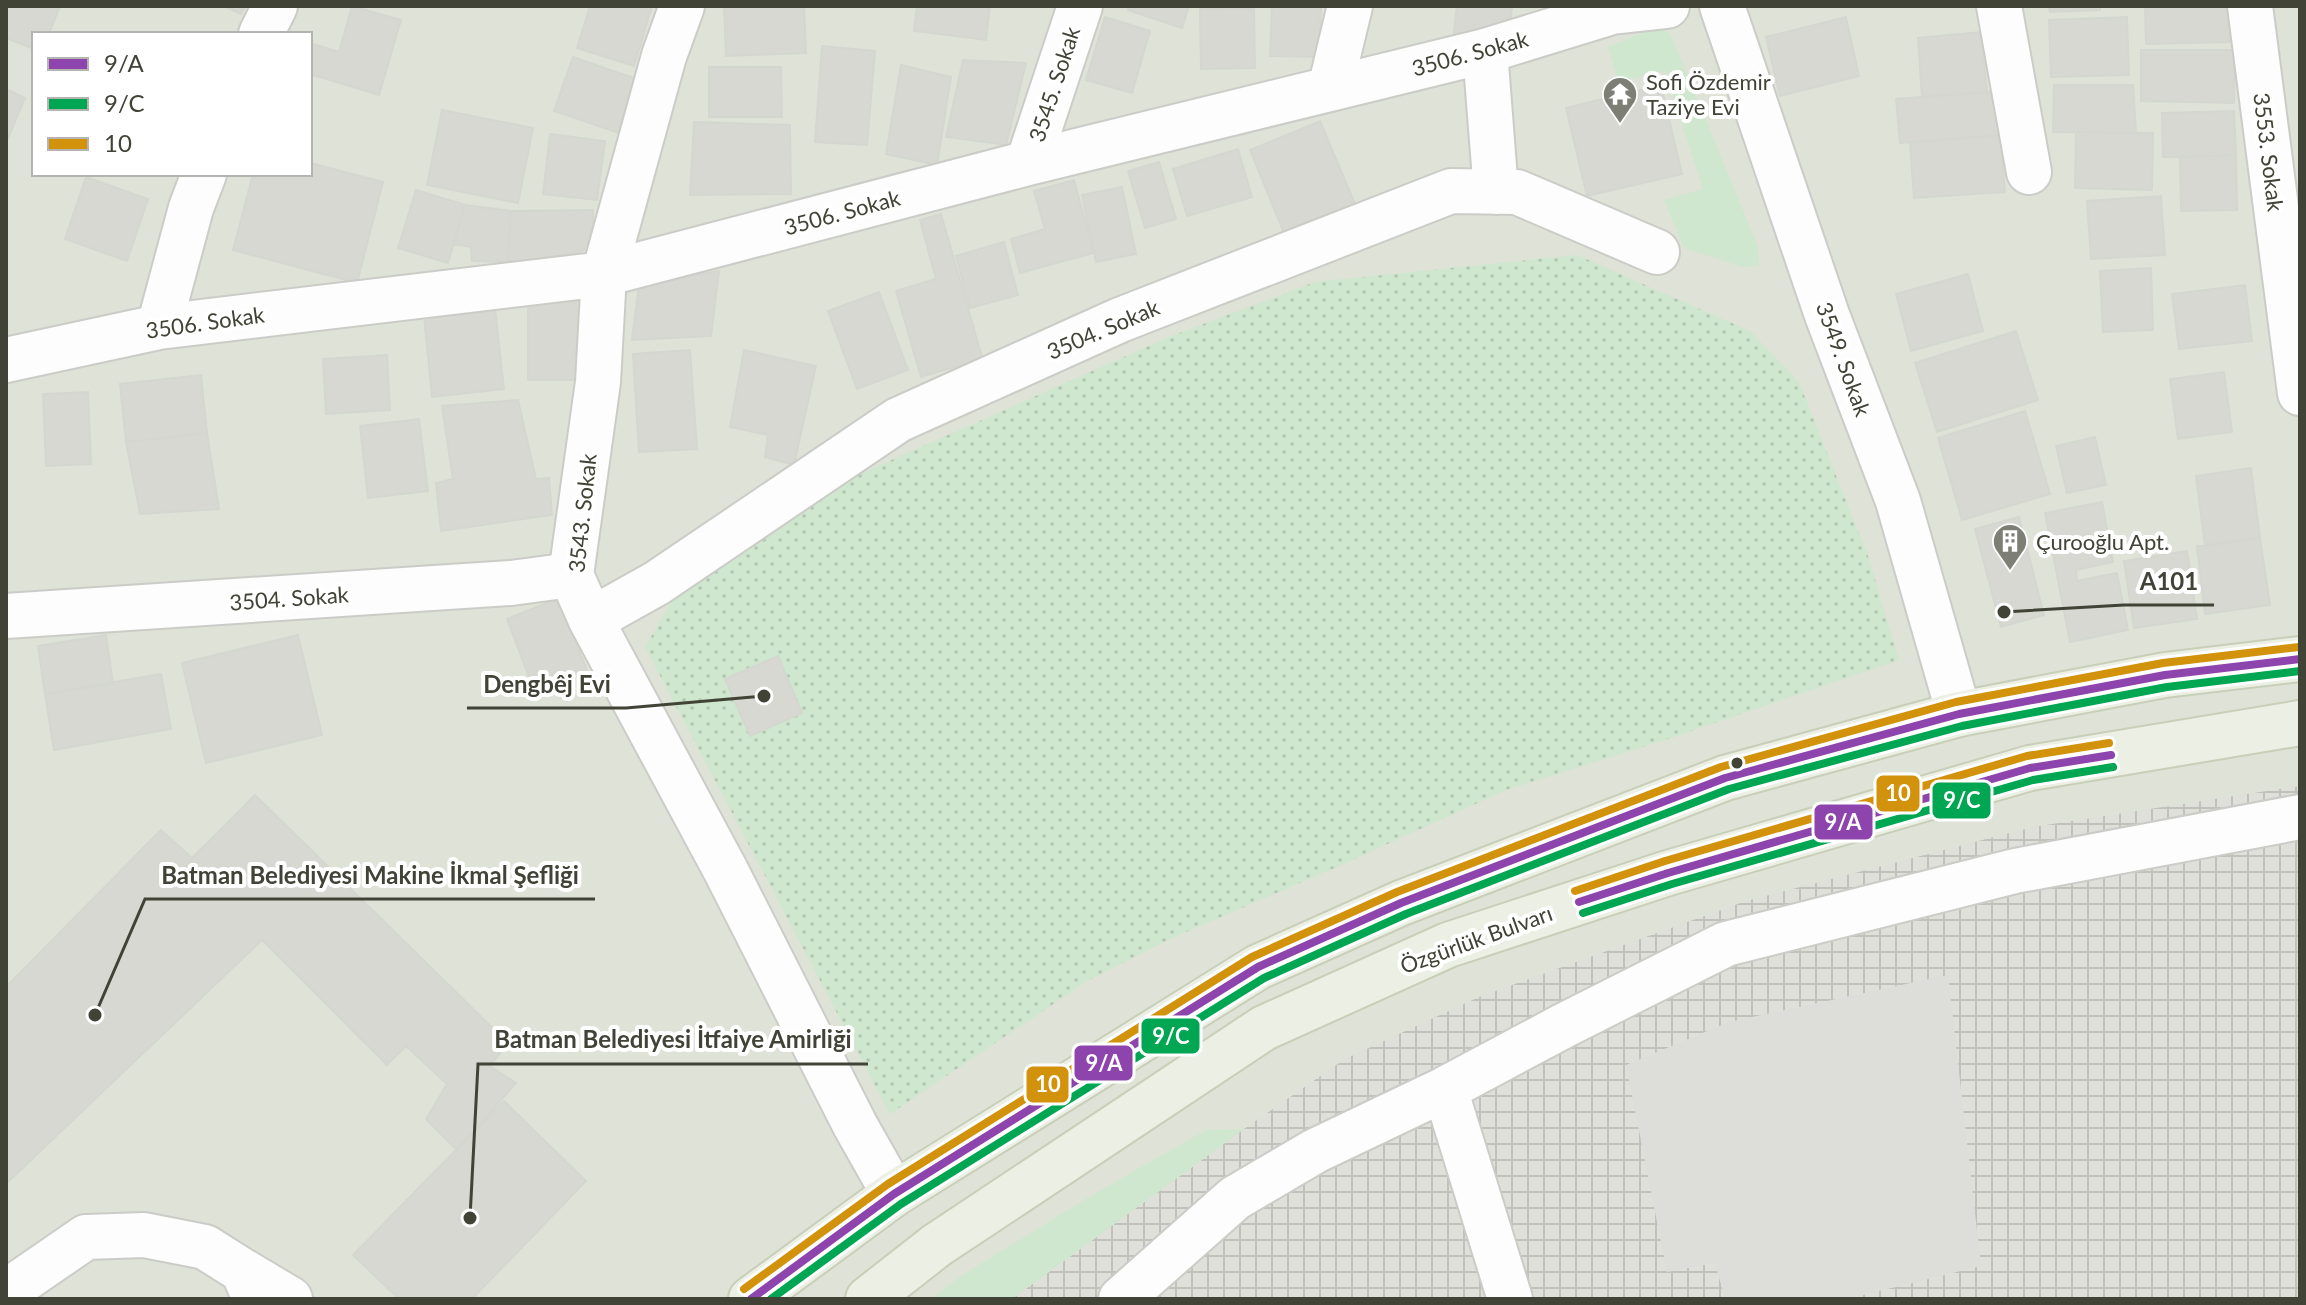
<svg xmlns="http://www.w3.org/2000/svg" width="2306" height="1305" viewBox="0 0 2306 1305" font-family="Lato,sans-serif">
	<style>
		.residential { fill: #dfe2d7; fill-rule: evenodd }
		.industrial { fill: url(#industrial-grid) }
		.grass { fill: #cee7ce }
		.park { fill: url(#park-dots) }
		.parking { fill: #ddded9 }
		.building { fill: #d6d8d1; stroke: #d4d7cf; stroke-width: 2 }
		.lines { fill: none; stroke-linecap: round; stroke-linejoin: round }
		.minor-casing { stroke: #cbccc7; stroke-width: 48 }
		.major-casing { stroke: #c8cfb9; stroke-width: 48 }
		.minor { stroke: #fcfdfc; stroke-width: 44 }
		.major { stroke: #ebefe4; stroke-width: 44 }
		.bus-1-casing { stroke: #fff; stroke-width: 14 }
		.bus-2-casing { stroke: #fff; stroke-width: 14 }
		.bus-3-casing { stroke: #fff; stroke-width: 14 }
		.bus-1 { stroke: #8e44ad; stroke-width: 8 }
		.bus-2 { stroke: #00a651; stroke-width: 8 }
		.bus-3 { stroke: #d2920b; stroke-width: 8 }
		.bus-dot { fill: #404336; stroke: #fff; stroke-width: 3 }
		.labels { text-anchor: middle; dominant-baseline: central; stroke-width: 8; stroke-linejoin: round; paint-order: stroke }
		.street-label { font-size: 22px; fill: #404336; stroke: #fff }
		.poi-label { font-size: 22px; fill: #404336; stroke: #fff; text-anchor: start }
		.leader { fill: none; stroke: #404336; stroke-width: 3 }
		.callout-dot { fill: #404336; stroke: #fff; stroke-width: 3 }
		.callout-label { font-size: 24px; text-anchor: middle; font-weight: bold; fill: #404336; stroke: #fff; stroke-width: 8; stroke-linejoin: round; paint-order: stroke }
		.line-badge { stroke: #fff; stroke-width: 3 }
		.badge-label { font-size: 22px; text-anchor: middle; font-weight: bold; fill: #fff }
	</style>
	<defs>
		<pattern id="industrial-grid" width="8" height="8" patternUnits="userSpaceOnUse" patternTransform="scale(2)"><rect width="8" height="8" fill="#dee0d9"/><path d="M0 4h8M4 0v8" fill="none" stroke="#c0c1bb"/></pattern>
		<pattern id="park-dots" width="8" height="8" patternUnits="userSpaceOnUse" patternTransform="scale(2)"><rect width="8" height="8" fill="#cee7ce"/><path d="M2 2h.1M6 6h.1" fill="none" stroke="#b2c7b2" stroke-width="1.8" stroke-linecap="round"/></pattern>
	</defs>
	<rect width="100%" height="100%" fill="#edefe9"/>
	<path class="residential" d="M6,6H2300V1299H6ZM34,34H310V174H34Z"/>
	<path class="industrial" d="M2300,786V1299H1012L1244,1129L1345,1059L1479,997L1746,901L2033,827Z"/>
	<path class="grass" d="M1656,27L1670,33L1758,247L1759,266L1744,267L1684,248L1664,200L1703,189L1665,71L1618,81L1608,47Z
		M1244,1129L1012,1299H931L961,1276L1094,1194L1206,1130Z"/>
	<path class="park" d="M1577,255L1750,331L1799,382L1868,556L1899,660L1665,740L1506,790L1337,867L1172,938L1089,980L890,1114L645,647L681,586L806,498L1169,337L1315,282Z"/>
	<path class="parking" d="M1948,975L1981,1266L1847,1299H1725L1715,1263L1667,1272L1626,1065L1729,1022Z"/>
	<path class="building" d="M6,6H60L49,34H34V49L6,38Z
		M224,6H245L241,14Z
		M352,6L401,20L379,95L310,74V43L339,52Z
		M590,6H652L634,66L577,48Z
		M724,6H804L806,53L726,56Z
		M917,6H990L986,40L914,31Z
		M1129,6H1189L1182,28L1128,10Z
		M1272,6H1321L1319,57L1270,56Z
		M1457,6H1512L1510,27L1492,38L1454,33Z
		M2049,6H2100V10L2050,12Z
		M2145,6H2229L2230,42L2146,44Z
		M1254,8L1255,68L1201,69L1200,9Z
		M1105,17L1150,31L1132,93L1086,80Z
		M1846,17L1859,76L1780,96L1766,37Z
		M2127,17L2129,75L2051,77L2049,20Z
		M1981,32L1987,92L1922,97L1918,38Z
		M822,46L875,51L867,145L815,142Z
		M2141,50H2235L2234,103L2141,101Z
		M573,57L637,79L619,133L554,111Z
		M963,60L1026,63L1006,145L946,137Z
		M901,65L951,77L937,165L886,154Z
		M709,67H781L782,117H709Z
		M1661,85L1682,174L1587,196L1566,108Z
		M2054,85H2133L2136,133L2053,132Z
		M6,89L25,98L6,143Z
		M1997,91L2000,135L1900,143L1896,99Z
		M442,110L533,128L518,203L427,185Z
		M2234,111L2236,155L2163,157L2162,113Z
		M1320,121L1355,204L1284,233L1250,150Z
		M694,122L790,125L791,194L690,195Z
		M2076,132L2153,133L2152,190L2075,188Z
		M550,134L605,141L597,200L543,194Z
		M2000,135L2005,192L1914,198L1910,143Z
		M1238,149L1252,197L1187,216L1173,169Z
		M2236,155L2237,210L2181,211L2180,157Z
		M1159,162L1176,219L1145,228L1128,171Z
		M310,163L383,182L357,283L233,250L253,174H310Z
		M86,177L148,199L127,261L65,239Z
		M1074,180L1094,253L1020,273L1011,239L1045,229L1034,191Z
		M1122,187L1136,254L1096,262L1082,195Z
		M416,190L465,205L448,263L398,248Z
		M2161,196L2165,255L2091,259L2087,201Z
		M465,205L511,211L508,262L472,261L471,247L454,244Z
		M593,210V233L586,249L572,255L508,262L511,211Z
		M941,214L986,371L961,379L957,366L921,377L896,291L936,279L920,220Z
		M1004,242L1018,295L970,308L956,256Z
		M2151,268L2153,330L2103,332L2100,271Z
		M719,271L711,336L632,340L639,285Z
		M1968,274L1983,331L1911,351L1896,294Z
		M2245,285L2252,341L2179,349L2172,294Z
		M879,292L908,370L857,389L828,311Z
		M528,293H590L589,380H528Z
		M495,308L504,389L432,397L424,316Z
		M2016,331L2038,400L1937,432L1915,363Z
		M690,350L697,449L639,452L633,354Z
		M744,350L816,366L794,465L765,457L768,435L730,427Z
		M387,355L390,410L326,414L323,359Z
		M2224,372L2232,432L2178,439L2170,379Z
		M201,375L207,433L126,442L120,384Z
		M88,392L91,464L46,466L43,394Z
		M518,400L536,479L549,478L552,515L441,531L436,483L453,479L442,406Z
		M2025,411L2050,494L1962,520L1938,438Z
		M419,419L428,491L368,498L360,426Z
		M207,433L219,509L140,514L126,442Z
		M2095,437L2106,485L2067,493L2056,446Z
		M2251,468L2260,538L2205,546L2196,476Z
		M2102,502L2113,562L2076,570L2077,581L2117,573L2128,630L2070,642L2045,513Z
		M2019,517L2044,615L2001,627L1975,529Z
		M2260,538L2270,605L2205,614L2197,546Z
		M2187,551L2197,619L2134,628L2124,561Z
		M559,598L588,673L535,693L507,619Z
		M106,635L113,684L45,694L38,646Z
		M298,635L322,735L206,763L182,663Z
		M778,656L802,713L750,736L725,679Z
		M161,674L171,729L54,750L45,694Z
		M255,795L508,1043L490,1066L516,1083L457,1150L426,1119L447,1084L406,1046L387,1065L262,940L6,1184V987L161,830L192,858Z
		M504,1101L586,1181L472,1299H399L353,1255Z"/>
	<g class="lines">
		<g class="minor-casing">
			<path id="minor" d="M682,6L664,56L604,274L598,382L571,575L591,620L726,871L855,1125L894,1194
				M1722,6L1827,315L1898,501L1959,714
				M1999,6L2029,172
				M2250,6L2300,393
				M261,34L275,6
				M1485,51L1496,192
				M1330,89L1350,6
				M1028,163L1080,6
				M159,327L191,208L204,174
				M6,360L159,327L604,274L1028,163L1485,51L1612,12L1667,6
				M6,616L511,583L571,575
				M591,620L657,583L898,420L1120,320L1451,191L1517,192L1657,252
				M1445,1089L1510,1299
				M6,1292L86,1237L144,1235L205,1247L243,1271
				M255,1299L243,1271L290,1299
				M1121,1299L1235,1198L1315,1151L1445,1089L1565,1025L1726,944L2015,871L2300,817"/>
		</g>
		<g class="major-casing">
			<path id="major" d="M751,1299L894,1194L1258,967L1401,903L1725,778L1959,714L2165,675L2300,659
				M868,1299L937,1245L1264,1028L1448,945L1668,873L2030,768L2300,723"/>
		</g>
		<use href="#minor" class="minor"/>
		<use href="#major" class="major"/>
		<g class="bus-1-casing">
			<path id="bus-1" d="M1579,902L1668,873L2030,768L2111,755
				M751,1299L894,1194L1258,967L1401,903L1725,778L1959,714L2165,675L2300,659"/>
		</g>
		<g class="bus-2-casing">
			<path id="bus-2" d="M1583,913L1672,884L2033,780L2113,767
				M771,1299L901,1204L1264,978L1406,914L1729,789L1962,726L2167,687L2300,671"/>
		</g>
		<g class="bus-3-casing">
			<path id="bus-3" d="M1575,891L1665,861L2027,756L2109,743
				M744,1289L888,1184L1252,957L1397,892L1721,767L1956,702L2163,663L2299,647"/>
		</g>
		<use href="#bus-1" class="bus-1"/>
		<use href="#bus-2" class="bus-2"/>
		<use href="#bus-3" class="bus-3"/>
	</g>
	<defs>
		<g id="temple-pin" transform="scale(1.8)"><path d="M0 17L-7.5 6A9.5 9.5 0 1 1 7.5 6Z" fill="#7d7f75" stroke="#fff"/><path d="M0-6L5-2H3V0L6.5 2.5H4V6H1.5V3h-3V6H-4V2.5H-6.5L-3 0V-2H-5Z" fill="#fff"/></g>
		<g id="building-pin" transform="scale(1.8)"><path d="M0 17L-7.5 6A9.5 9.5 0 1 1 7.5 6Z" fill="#7d7f75" stroke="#fff"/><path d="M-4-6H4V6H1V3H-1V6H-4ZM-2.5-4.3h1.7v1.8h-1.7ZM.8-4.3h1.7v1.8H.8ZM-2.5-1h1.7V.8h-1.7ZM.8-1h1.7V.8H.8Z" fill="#fff"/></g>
	</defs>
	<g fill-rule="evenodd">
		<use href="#temple-pin" x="1620" y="94"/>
		<use href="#building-pin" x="2010" y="541"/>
	</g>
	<circle class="bus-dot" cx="1737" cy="763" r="7"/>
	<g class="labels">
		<g class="street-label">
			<text transform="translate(1470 53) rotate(-15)">3506. Sokak</text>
			<text transform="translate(1054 84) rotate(-72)">3545. Sokak</text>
			<text transform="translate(2269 152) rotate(83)">3553. Sokak</text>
			<text transform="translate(842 212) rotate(-15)">3506. Sokak</text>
			<text transform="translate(205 322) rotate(-8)">3506. Sokak</text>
			<text transform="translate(1103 329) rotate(-23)">3504. Sokak</text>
			<text transform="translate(1844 359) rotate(70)">3549. Sokak</text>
			<text transform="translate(582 513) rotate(-84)">3543. Sokak</text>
			<text transform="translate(289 598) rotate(-4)">3504. Sokak</text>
			<text transform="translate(1476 939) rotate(-20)">Özgürlük Bulvarı</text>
		</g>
		<g class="poi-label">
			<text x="1646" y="81">Sofi Özdemir<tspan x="1646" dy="25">Taziye Evi</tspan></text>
			<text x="2036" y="541">Çurooğlu Apt.</text>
		</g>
	</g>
	<path class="leader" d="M2004 612L2124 605H2214M764 696L626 708H467M95 1015L145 899H595M470 1218L478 1064H868"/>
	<g class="callout-dot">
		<circle cx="2004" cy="612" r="8"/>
		<circle cx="764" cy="696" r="8"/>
		<circle cx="95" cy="1015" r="8"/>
		<circle cx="470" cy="1218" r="8"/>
	</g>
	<g class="callout-label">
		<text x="2169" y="590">A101</text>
		<text x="547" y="693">Dengbêj Evi</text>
		<text x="370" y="884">Batman Belediyesi Makine İkmal Şefliği</text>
		<text x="673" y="1048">Batman Belediyesi İtfaiye Amirliği</text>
	</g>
	<g class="line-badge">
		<rect x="1875" y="774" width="46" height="39" rx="8" fill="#d2920b"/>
		<rect x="1931" y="781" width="61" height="39" rx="8" fill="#00a651"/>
		<rect x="1813" y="803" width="61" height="38" rx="8" fill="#8e44ad"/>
		<rect x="1140" y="1017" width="61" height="38" rx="8" fill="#00a651"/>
		<rect x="1073" y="1044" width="61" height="38" rx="8" fill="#8e44ad"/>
		<rect x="1025" y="1065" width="45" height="39" rx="8" fill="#d2920b"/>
	</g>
	<g class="badge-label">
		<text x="1898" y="801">10</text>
		<text x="1962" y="808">9/C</text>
		<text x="1843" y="830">9/A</text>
		<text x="1171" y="1044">9/C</text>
		<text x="1104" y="1071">9/A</text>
		<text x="1048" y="1092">10</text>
	</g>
	<rect width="2306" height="1305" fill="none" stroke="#404336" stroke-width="16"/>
	<rect x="32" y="32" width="280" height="144" fill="#ffffff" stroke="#b3b4af" stroke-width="2"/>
	<rect x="48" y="58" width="40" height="12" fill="#8e44ad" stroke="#b3b4af" stroke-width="2"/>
	<text x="104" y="72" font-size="24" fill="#404336">9/A</text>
	<rect x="48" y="98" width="40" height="12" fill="#00a651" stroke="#b3b4af" stroke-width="2"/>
	<text x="104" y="112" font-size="24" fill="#404336">9/C</text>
	<rect x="48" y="138" width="40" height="12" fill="#d2920b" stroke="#b3b4af" stroke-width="2"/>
	<text x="104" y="152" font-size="24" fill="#404336">10</text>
</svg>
